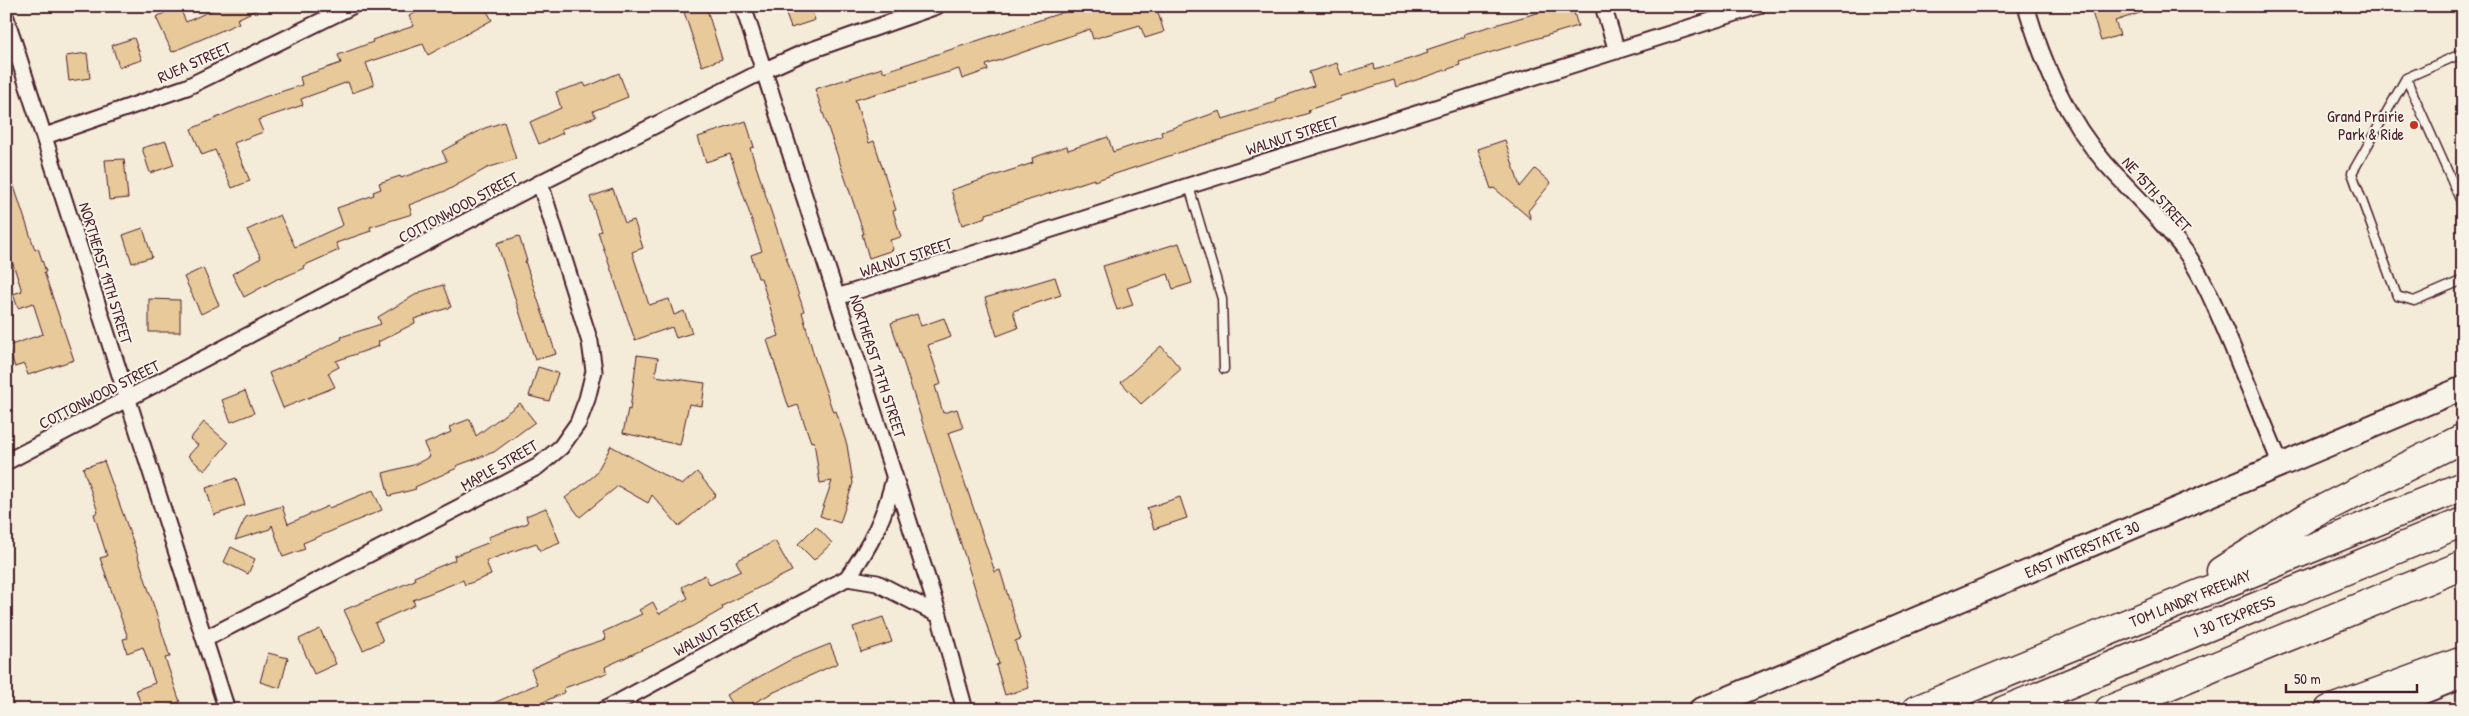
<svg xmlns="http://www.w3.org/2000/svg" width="2469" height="716" viewBox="0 0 2469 716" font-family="'Patrick Hand',sans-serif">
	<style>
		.building { fill: #e7c99a; stroke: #4a1f2b }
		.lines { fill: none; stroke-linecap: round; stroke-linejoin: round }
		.lane-casing { stroke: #4a1f2b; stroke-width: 11 }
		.street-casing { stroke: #4a1f2b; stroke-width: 19 }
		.secondary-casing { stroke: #4a1f2b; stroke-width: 26 }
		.highway-casing { stroke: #4a1f2b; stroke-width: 31 }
		.lane { stroke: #f7f3e8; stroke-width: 8 }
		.street { stroke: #f7f3e8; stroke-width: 15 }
		.secondary { stroke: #f7f3e8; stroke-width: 22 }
		.highway { stroke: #f7f3e8; stroke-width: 28 }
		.poi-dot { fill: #c8321e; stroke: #f7f3e8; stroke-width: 2 }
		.labels { text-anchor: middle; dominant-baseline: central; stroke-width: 4; stroke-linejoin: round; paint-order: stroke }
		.street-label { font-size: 16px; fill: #4a1f2b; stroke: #f7f3e8 }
		.poi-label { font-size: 16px; fill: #4a1f2b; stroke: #f7f3e8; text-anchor: end }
	</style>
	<rect width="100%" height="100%" fill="#f4ebd8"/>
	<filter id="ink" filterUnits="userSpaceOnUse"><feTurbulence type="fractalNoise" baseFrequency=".02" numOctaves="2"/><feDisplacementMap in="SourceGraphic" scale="10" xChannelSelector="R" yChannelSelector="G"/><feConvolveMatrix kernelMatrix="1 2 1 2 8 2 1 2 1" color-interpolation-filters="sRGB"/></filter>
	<g filter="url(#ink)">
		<path class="building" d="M179,6L186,22L221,6H265L237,19L239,23L172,52L156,17Z
			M429,6H484L492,20L428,55L423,44L366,63L374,85L352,93L348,82L301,99L303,105L258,120L263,132L234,143L250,181L232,188L215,150L202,155L191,129L264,97L302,85L300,77L341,63L338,55L373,42L372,40L414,26L409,16Z
			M682,6H706L722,59L702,66Z
			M783,6H810L815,20L791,28Z
			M1087,6H1156L1164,32L1145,38L1140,25L1093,39L1090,29L986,65L988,70L962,79L959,69L855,100L869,143L874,141L896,210L893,211L901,237L890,240L893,250L869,258L862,234H864L815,89L882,68L883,72L1073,9V10Z
			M1545,6H1572L1578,26L1459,62L1460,65L1396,87L1394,80L1340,97L1341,99L1308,110L1309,113L1190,149L1094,181V179L986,214V217L962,225L951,190L1033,163L1032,158L1067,146L1068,150L1108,137L1113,152L1162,136L1161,132L1220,111L1223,119L1276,102L1275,99L1314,86L1309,72L1337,63L1341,75L1374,64L1375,70L1428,53L1426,50L1465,37L1464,34L1547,10Z
			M2090,6H2152V9L2115,21L2120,35L2101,41Z
			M134,38L142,60L119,67L112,45Z
			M87,53L90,78L69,81L66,56Z
			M619,73L628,97L593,111L596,117L561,129L563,133L539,144L530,122L561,108L556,92L584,83L586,87Z
			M746,121L754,147L750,148L804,311L802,312L814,356L833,412L836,411L847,445L853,483L840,523L820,516L832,481L820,483L814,441L811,442L798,405L789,408L767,340L779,336L761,278H758L751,255L762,251L730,154L706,162L698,137Z
			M504,122L516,159L487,168L448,190L409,205L412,214L370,227L371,231L336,243L339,250L303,266L304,268L280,279L279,278L244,297L232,274L261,258L247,230L280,215L295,247L343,225L337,208L374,195L373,192L381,189L379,183L400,176L401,178L447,161L442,151L485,128Z
			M1505,140L1520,187L1535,169L1551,183L1528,211L1531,219L1494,188L1491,189L1478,149Z
			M166,141L174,165L150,173L142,148Z
			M124,159L128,198L109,200L105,160Z
			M6,171H9L35,250L38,248L46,272H44L74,360L28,375L24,364L15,367L8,346L43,334L33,303L18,308L13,294L22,291L6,243Z
			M613,189L625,223L634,220L643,248L632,252L649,305L669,299L674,315L684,311L692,333L676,338L672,327L635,340L598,232L601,231L590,197Z
			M143,228L152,257L132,263L123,235Z
			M519,236L527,261H525L556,354L535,360L497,243Z
			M1179,243L1192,283L1173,289L1168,274L1127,288L1133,305L1117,310L1103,266Z
			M203,268L219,305L201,314L184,277Z
			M1055,277L1061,295L1013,311L1018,328L997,336L985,298Z
			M443,285L451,307L414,319L415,323L378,342L379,346L336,361L339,367L328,373L335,387L283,408L269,373L304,358L342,339L341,337L381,324L378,317L420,292Z
			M149,299L180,300V332H149Z
			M917,314L921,326L944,318L951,337L928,345L941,384L935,386L943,413L957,409L963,428L948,433L995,572L1000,570L1021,639L1015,641L1029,688L1005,695L996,665L999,664L891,323Z
			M1161,346L1181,369L1141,404L1121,382Z
			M637,355L658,358L655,376L705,383L702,406L689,404L680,445L623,433L628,409L630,410Z
			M538,367L558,373L549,401L529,396Z
			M245,391L254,413L231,422L222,400Z
			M520,403L535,422L494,452L456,466L457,468L415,487L416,489L389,496L383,473L413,465L430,457L424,444L451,432L449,427L470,419L476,436Z
			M204,422L228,443L205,471L188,456L198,445L190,439Z
			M611,446L682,485L697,472L716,495L679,526L652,495L648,503L618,486L580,517L565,498L595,475Z
			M104,461L135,547L170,657L165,658L180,702L155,710H143L136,690L155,683L143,647L127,653L123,639L128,638L100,558L107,556L94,514L98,512L83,468Z
			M236,478L245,505L214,515L206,488Z
			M373,490L382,510L303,543L305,549L283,557L272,525L270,529L235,540L246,517L282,506L288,524L328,506L329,508Z
			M1180,497L1187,518L1154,529L1147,508Z
			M546,508L560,543L540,551L536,543L486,561L491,575L465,585L463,580L413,600L415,605L375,623L383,641L363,650L344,610L415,580L414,577L455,560L454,556L490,542L488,537L528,523L526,516Z
			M816,526L832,543L814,560L798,544Z
			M775,541L792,571L722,606L723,609L693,626L605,667L607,673L564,688L565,692L526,710H478L537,684L531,669L569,651L606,639L603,632L642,614L639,610L653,602L659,614L688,598L682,587L705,575L710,585L741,571L736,561Z
			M231,547L255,559L248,574L224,562Z
			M883,617L892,642L861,652L853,627Z
			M320,629L336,664L314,674L299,639Z
			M830,644L838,663L772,693L741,710H735L726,695L790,660Z
			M268,653L288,658L280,688L260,682Z"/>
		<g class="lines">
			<g class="lane-casing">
				<path id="lane" d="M2463,53L2406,78L2352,173L2397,296L2414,301L2463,280
					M2406,78L2463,206
					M1189,186L1222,299L1224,369"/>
			</g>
			<g class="street-casing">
				<path id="street" d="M743,6L939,615L965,710
					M1603,6L1617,51
					M2026,6C2043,63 2066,119 2106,164C2133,194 2163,221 2187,254C2206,282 2219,316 2232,346C2248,386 2265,426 2281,465
					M6,18L227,710
					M45,136L187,87L352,6
					M837,297L1758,6
					M6,462L540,183L763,71L803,53L937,6
					M847,578C871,546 884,518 894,479
					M205,639L537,467L561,447L578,423L587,399L594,371L590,342L540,183
					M604,710L847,578L877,583L939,615"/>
			</g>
			<g class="secondary-casing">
				<path id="secondary" d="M1700,710L2463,388
					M2379,710L2463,676"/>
			</g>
			<g class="highway-casing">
				<path id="highway" d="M2221,571L2309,516L2463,438
					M1916,710L2463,486
					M2005,710L2463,522
					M2109,710L2463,565
					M2329,710L2463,661"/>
			</g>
			<use href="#lane" class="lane"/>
			<use href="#street" class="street"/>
			<use href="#secondary" class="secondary"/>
			<use href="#highway" class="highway"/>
		</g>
	</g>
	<circle class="poi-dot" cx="2414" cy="125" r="5"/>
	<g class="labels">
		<g class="street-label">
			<text transform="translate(194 62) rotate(-24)">RUEA STREET</text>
			<text transform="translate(1292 135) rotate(-18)">WALNUT STREET</text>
			<text transform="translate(2157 194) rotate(48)">NE 15TH STREET</text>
			<text transform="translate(458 207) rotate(-28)">COTTONWOOD STREET</text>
			<text transform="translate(906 257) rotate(-18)">WALNUT STREET</text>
			<text transform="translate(106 273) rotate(73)">NORTHEAST 19TH STREET</text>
			<text transform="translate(878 366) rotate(72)">NORTHEAST 17TH STREET</text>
			<text transform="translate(99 394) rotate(-27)">COTTONWOOD STREET</text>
			<text transform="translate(499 465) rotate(-30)">MAPLE STREET</text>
			<text transform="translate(2082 549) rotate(-23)">EAST INTERSTATE 30</text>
			<text transform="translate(2190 598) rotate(-22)">TOM LANDRY FREEWAY</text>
			<text transform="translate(2234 616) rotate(-22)">I 30 TEXPRESS</text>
			<text transform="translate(717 629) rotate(-28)">WALNUT STREET</text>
		</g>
		<g class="poi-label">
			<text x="2404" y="116">Grand Prairie<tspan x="2404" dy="18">Park &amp; Ride</tspan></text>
		</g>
	</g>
	<rect width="2469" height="716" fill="none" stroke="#f7f3e8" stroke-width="25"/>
	<rect x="12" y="12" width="2444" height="691" fill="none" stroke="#4a1f2b" stroke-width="2" filter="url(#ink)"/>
	<path d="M2286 684v8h131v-8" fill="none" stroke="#4a1f2b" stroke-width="2.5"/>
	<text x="2294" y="684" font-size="15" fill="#4a1f2b" stroke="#f7f3e8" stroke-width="4" paint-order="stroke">50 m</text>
</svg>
